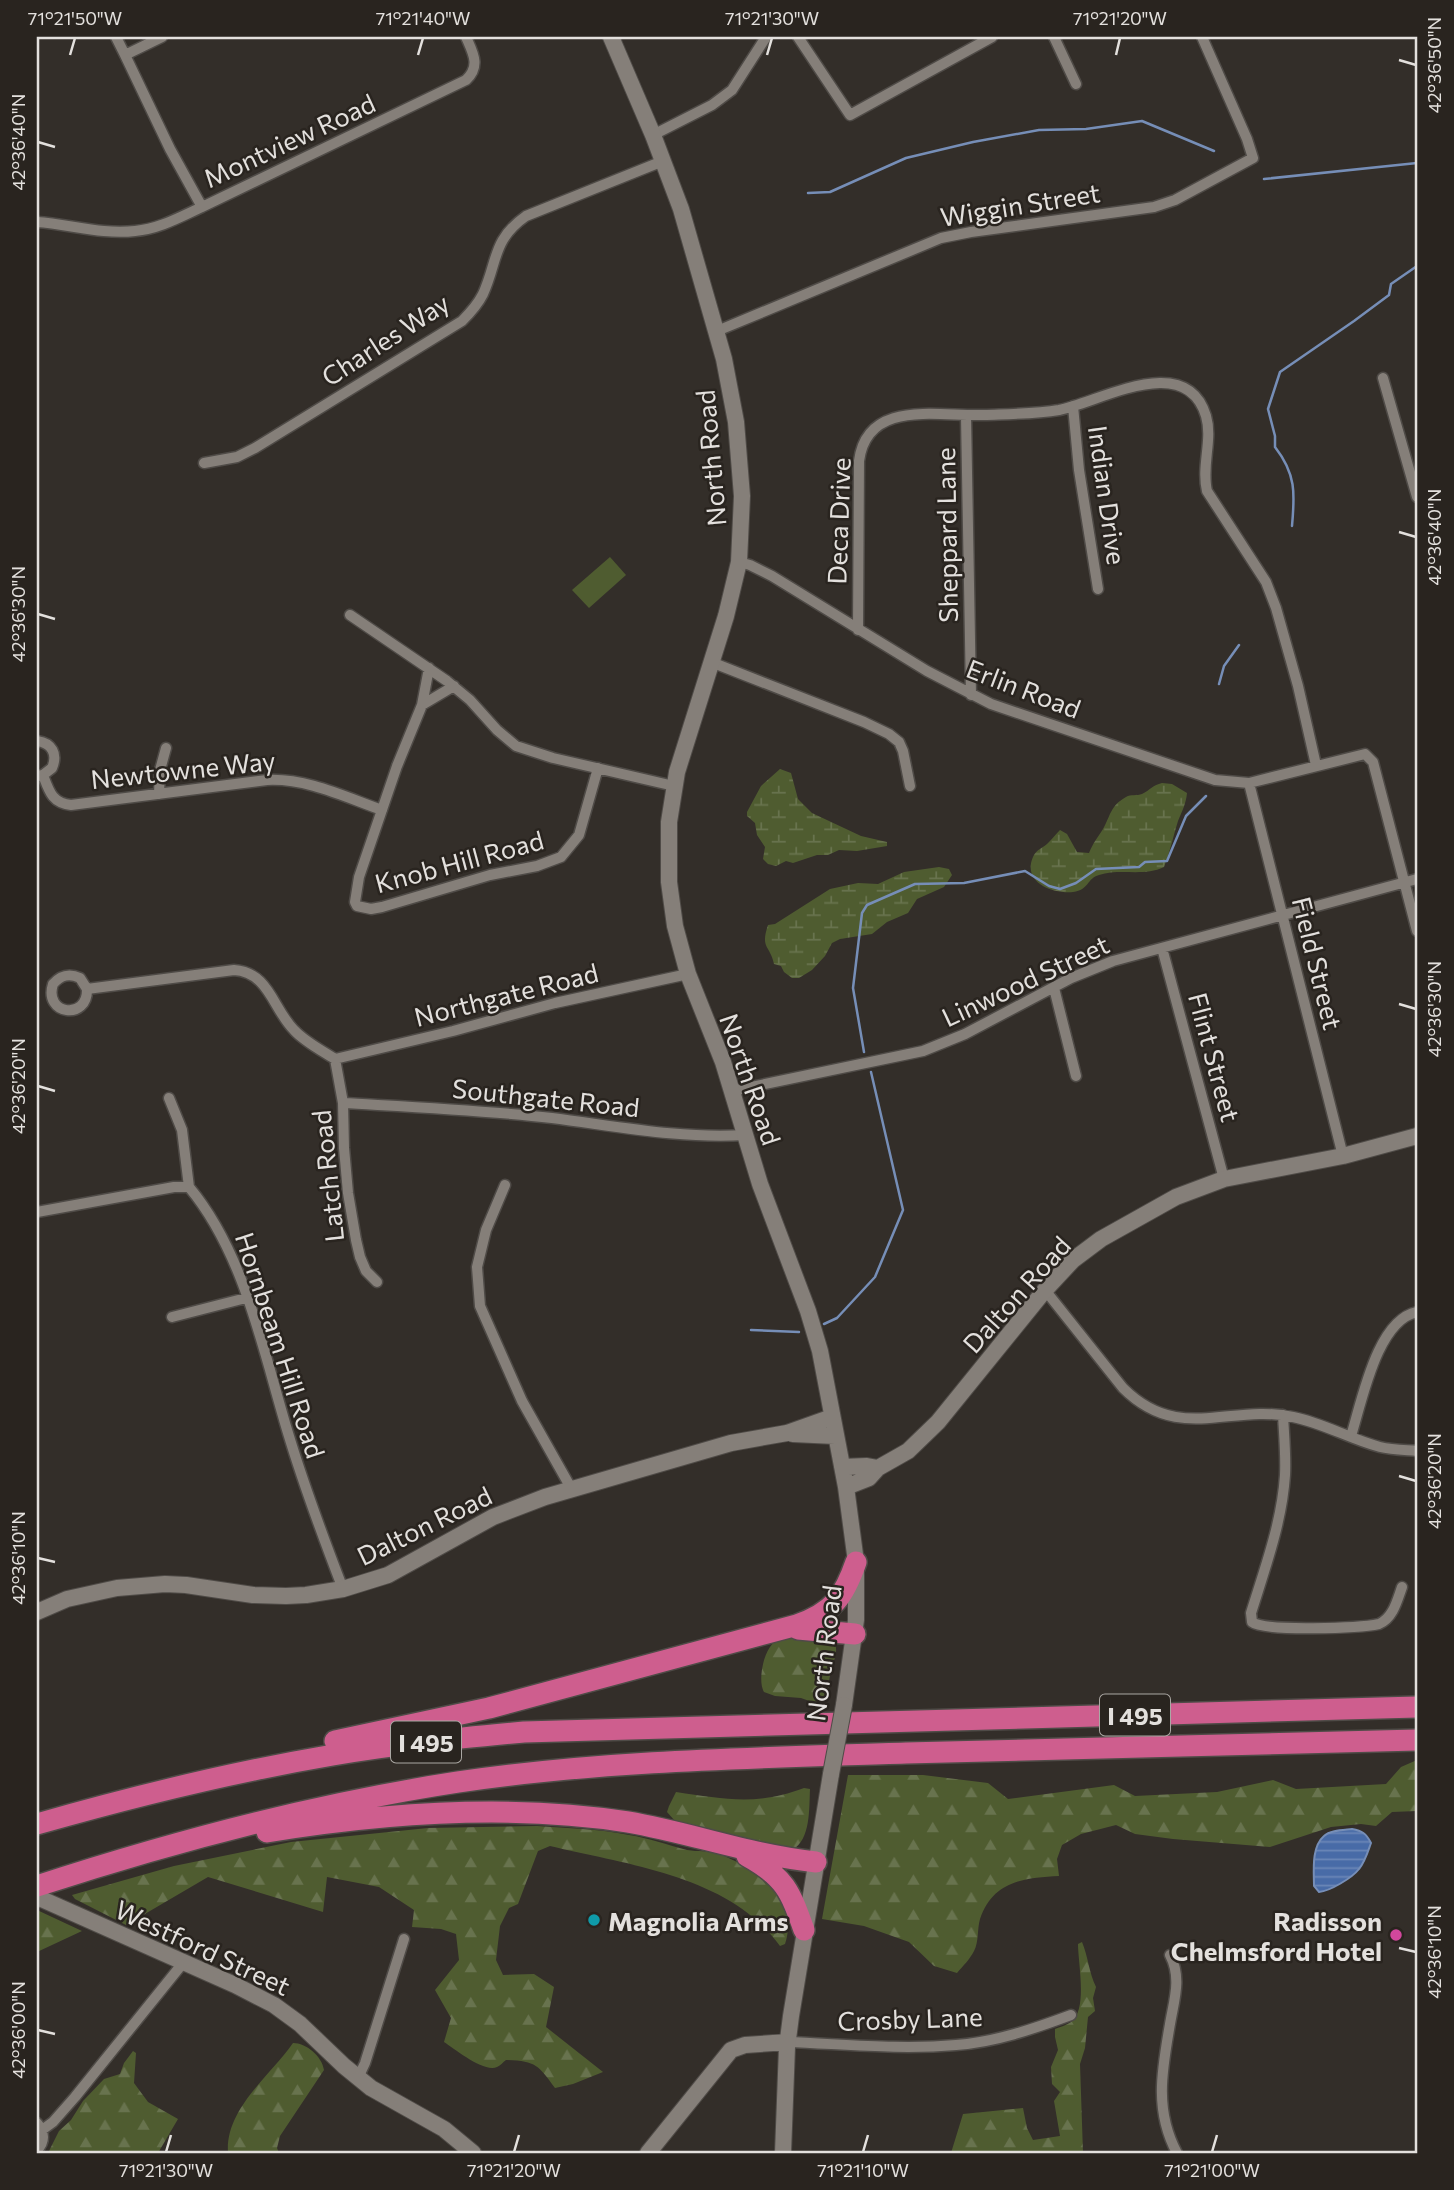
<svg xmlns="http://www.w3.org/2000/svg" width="1454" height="2190" viewBox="0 0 1454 2190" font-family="Commissioner,sans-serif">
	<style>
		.forest { fill: url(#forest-firs) }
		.wetland { fill: url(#wetland-marsh) }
		.garden { fill: #4f5c30 }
		.water { fill: url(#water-rules); stroke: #768eb7; stroke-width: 2 }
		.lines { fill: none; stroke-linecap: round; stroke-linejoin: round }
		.stream { stroke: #768eb7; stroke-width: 2.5 }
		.street-casing { stroke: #4f4b47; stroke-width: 13 }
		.secondary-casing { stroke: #4f4b47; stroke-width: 18 }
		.highway-casing { stroke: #4f4b47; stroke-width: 24 }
		.street { stroke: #857f79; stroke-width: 10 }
		.secondary { stroke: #857f79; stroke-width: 16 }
		.highway { stroke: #ce5e8e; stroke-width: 21 }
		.secondary-bridge-casing { stroke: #4f4b47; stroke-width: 18; stroke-linecap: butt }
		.secondary-bridge { stroke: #857f79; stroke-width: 16 }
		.ticks { fill: none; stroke: #e3e0dd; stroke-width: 2.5 }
		.culture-dot { fill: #0f9aa8; stroke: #29241f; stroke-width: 2.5 }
		.hotel-dot { fill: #d1479c; stroke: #29241f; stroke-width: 2.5 }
		.labels { text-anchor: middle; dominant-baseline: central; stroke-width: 5; stroke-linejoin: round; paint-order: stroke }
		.shield { fill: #29241f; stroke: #aba8a4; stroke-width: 2 }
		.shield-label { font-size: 24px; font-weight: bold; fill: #e3e0dd }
		.street-label { font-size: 26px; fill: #e3e0dd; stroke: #29241f }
		.poi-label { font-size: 26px; font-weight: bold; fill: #e3e0dd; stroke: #29241f; text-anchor: start }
		.neatline { fill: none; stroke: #e3e0dd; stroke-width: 2.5 }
		.ticks-label { font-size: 18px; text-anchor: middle; fill: #e3e0dd }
	</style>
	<defs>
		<pattern id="forest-firs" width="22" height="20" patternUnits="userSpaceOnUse" patternTransform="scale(1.75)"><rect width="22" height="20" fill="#4f5c30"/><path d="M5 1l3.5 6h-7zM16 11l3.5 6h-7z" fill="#68734e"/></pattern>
		<pattern id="wetland-marsh" width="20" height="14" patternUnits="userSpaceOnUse" patternTransform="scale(1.75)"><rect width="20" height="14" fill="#4f5c30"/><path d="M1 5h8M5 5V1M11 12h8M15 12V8" fill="none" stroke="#68734e"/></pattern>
		<pattern id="water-rules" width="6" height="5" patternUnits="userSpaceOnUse" patternTransform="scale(1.75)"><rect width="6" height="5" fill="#486ba7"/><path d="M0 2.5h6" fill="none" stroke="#6b87b7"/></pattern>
	</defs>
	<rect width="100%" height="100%" fill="#332e29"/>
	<path class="forest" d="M807,1638L835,1643C839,1655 831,1664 830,1676C828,1684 830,1691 827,1699L815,1703L801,1698L775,1696L764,1692C757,1681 764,1645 778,1640C784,1638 798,1639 807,1638Z
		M1417,1760V1811L1392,1812L1376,1826L1361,1824L1331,1827L1270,1847L1173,1839L1135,1834L1116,1825L1081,1834L1062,1845L1057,1859L1059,1876C1023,1878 993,1881 980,1919C977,1929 979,1942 974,1951C970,1959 963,1966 957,1973L934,1966L909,1942L864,1926L822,1919L848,1775H923L988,1783L1008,1799L1114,1785L1135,1796L1217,1792L1273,1780L1296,1789L1386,1784L1401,1767Z
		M804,1788L810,1789C809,1808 811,1840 792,1850L692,1826L675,1821L667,1812L669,1806L676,1792C724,1799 757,1806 804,1788Z
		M537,1826C567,1828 599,1829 629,1835C649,1838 667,1845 687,1850C698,1852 708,1850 719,1854C756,1868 800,1898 785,1944L780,1946C730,1876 629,1865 550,1846L538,1851L518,1904L509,1908L500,1926L496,1960L503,1975L534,1974L554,1987L546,2027L603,2072L573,2084L555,2088C538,2065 536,2061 506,2060C503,2062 500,2066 497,2067C484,2073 455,2049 444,2042L451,2018L435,1990L459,1960L456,1934L441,1929L412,1927L414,1910L379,1887L327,1877L323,1912L208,1877L126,1925L75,1899L72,1895L174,1866L291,1842L428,1828Z
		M37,1910L82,1931L37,1952Z
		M1082,1942C1088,1956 1089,1973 1096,1987L1093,1998L1095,2011L1088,2017L1085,2048L1080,2064L1083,2153H951L963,2114L1023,2108L1027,2128L1033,2140L1060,2136L1054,2101L1060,2092L1052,2084L1051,2067L1058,2050L1055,2037V2029C1060,2027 1067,2025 1071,2022C1088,2010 1078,1963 1078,1944Z
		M293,2043C306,2043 322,2056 324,2070L280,2136L277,2148L279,2153H228C225,2109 270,2076 293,2043Z
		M133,2051L136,2053L134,2083L148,2102L178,2119L158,2153H48L59,2131L71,2120L83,2101L104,2079L120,2074L124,2063Z"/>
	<path class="wetland" d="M780,769L791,773L798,799L812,813L861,836L887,842V846L857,851L839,850L828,855H817L793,863L786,861L776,866L768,864L763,859L765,847L757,835L755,823L747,816V812L761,786Z
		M1162,783L1172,784L1187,793C1186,804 1182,811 1178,821C1173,837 1170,852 1164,867C1144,877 1120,868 1099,875C1087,878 1089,890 1073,892C1052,894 1022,882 1033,857C1036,849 1044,848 1049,842C1053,838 1056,834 1060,830L1067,834L1077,852L1089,853C1093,843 1098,837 1103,829C1111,815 1110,806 1126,797C1131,794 1137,796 1142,794C1150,790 1153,785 1162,783Z
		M939,867L949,869L952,875L944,887L917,899L908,913L887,922L872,934L840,939L832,943L825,956L812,970L799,978H792L784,972L781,966L774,964C770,945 760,949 768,925L775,924L830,889L858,883L878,884L904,872Z"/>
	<path class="garden" d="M610,557L626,575L589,608L572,590Z"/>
	<path class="water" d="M1352,1829C1362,1831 1366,1833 1371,1843C1368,1851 1365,1862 1359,1869C1352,1878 1330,1891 1319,1892L1314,1886C1314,1872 1311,1847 1324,1836C1330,1830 1343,1830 1352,1829Z"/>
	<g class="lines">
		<path class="stream" d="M1264,179L1417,163
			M808,193L830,192L906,158L973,142L1039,130L1086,129L1142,121L1214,151
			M1292,526C1295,493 1296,474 1275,447V436L1268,409L1280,372L1354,321L1389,295L1391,284L1417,266
			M1219,684L1224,666L1239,645
			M864,1052L853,988L862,913L867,905L915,884L964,883L1025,871L1049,886L1060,889L1076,883L1096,869L1139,867L1145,862L1167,861L1186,816L1206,796
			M824,1324L837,1318L875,1277L903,1210L871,1072
			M751,1330L799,1332"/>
		<g class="street-casing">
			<path id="street" d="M116,37L125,55
				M162,37L125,55L170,149L202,207L466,80C481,66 473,53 466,37
				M798,37L850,115L992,37
				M1054,37L1076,84
				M653,135L712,105L732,90L766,37
				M37,222C69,224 102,235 135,231C159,229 180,217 202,207
				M717,331L941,238L971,232L1154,207L1175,200L1253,158L1247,139L1202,37
				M1383,378L1417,497
				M1073,406L1079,470L1098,589
				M966,416L971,695
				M204,463L237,457L255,448L462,321C470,313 478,304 483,294C498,261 492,240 526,216L663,161
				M739,562L750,565L772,576L927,671L991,704L1215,780L1249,783L1365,754L1373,762L1417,931
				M350,615L447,681L470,700L497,730L516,746L553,758L674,786
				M858,630L859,461C867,398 939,417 984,415C1009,414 1034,414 1059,410C1100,402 1186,350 1206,416C1213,440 1201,466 1207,491L1266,582L1276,608L1298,686L1316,765
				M711,662L864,722L889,734L899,742L903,751L910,786
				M429,668L422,705L397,766L359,877L355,902L357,906L371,909L382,907L490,875L537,866L561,857L579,835L598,768
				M422,705L454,686
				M37,741C52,743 58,754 52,768L43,775L37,776
				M43,775C49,791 52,803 71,805L267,780C307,778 345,797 382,810
				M1249,783L1343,1156
				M159,794L160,770L166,748
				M1162,948L1224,1179
				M1054,988L1076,1076
				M87,989C88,1021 43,1015 53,984C61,975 69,973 80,978L87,989L234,970C269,972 273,1009 294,1030C305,1042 321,1050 335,1059
				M335,1059L453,1031L555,1003L688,974
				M335,1059L343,1103L344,1148L348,1193L356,1240L360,1257L366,1271L377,1282
				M732,1091L923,1051L965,1034L1071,978L1113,961L1417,879
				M169,1098L182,1130L189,1187
				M343,1103C413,1107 483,1110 552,1118C616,1126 680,1139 745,1135
				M505,1185L486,1230L477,1267L480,1306L522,1401L571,1488
				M37,1212L174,1187H189C245,1254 263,1351 288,1433C304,1486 323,1537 343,1589
				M1045,1290L1123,1388C1179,1444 1230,1403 1293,1417C1323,1423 1350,1439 1380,1447C1392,1450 1405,1450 1417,1451
				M172,1317L246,1298
				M1283,1415C1284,1435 1286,1455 1285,1475C1282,1522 1265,1568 1251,1613L1252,1622C1265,1632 1360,1628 1379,1624C1393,1618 1397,1601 1402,1587
				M1351,1436C1362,1401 1377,1320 1417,1312
				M1170,1955C1182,1978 1174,2000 1170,2024C1162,2070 1154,2110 1177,2153
				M788,2042C843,2044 900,2050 956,2045C996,2042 1033,2029 1071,2015
				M358,2078L365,2063L404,1939
				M37,2123C45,2132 45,2142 37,2150
				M42,2130L53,2122L75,2097L183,1963"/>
		</g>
		<g class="secondary-casing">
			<path id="secondary" d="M611,37L653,135L681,209L724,359L736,422L742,496L739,562L726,616L677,772L669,822V882L675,926L688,974L723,1062L760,1184L808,1311L820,1351L846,1487L856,1562V1620L844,1705
				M793,1434L835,1436
				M842,1467L867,1466L878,1468
				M846,1487L869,1478L878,1468L908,1451L938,1422L1045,1290L1073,1260L1101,1239L1176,1197L1224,1179L1343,1156L1417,1136
				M37,1612L67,1599L117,1588L165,1584L186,1585L253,1595L286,1596L306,1595L343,1589L388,1575L493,1517L545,1497L731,1443L787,1433L832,1417
				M37,1897L235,1985L274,2005L300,2024L344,2066L371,2088L444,2129L473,2153
				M648,2153L731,2050L745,2045L788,2042
				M783,2153L787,2047L791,2016L831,1774"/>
		</g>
		<g class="highway-casing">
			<path id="highway" d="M798,1629L855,1634
				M335,1741L489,1708L797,1625C833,1612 844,1597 856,1562
				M37,1824C135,1796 233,1772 333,1755C396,1744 460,1738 524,1732L1417,1707
				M267,1832C383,1813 512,1804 628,1822C692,1833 750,1855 816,1862
				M747,1856C785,1877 790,1891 804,1930
				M37,1886C175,1841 314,1804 458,1782C607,1760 755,1758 906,1753C1076,1749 1247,1744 1417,1740"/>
		</g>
		<use href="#street" class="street"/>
		<use href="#secondary" class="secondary"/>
		<use href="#highway" class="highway"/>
		<g class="secondary-bridge-casing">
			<path id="secondary-bridge" d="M831,1774L844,1705"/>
		</g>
		<use href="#secondary-bridge" class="secondary-bridge"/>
	</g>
	<path class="ticks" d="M70,55L75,38M418,55L423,38M767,55L772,38M1116,55L1120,38M1399,60L1416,65M38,142L55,147M1399,532L1416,537M38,614L55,619M1399,1004L1416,1009M38,1086L55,1091M1399,1476L1416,1481M38,1558L55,1562M1399,1948L1416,1952M38,2030L55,2034M166,2152L171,2135M514,2152L519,2135M863,2152L868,2135M1212,2152L1217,2135"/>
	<circle class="culture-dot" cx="594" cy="1920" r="7"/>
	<circle class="hotel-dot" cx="1396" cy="1935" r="7"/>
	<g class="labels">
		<g class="shield">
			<rect x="1100" y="1694.5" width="70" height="41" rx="5"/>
			<rect x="391" y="1721.5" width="70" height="41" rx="5"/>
		</g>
		<g class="shield-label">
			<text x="1135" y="1715">I 495</text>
			<text x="426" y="1742">I 495</text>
		</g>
		<g class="street-label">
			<text transform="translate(289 140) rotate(-25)">Montview Road</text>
			<text transform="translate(1020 204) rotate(-9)">Wiggin Street</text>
			<text transform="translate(385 339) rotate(-33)">Charles Way</text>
			<text transform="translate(710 458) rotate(-95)">North Road</text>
			<text transform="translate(1108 495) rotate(82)">Indian Drive</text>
			<text transform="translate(838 521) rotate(-88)">Deca Drive</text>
			<text transform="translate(946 535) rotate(-91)">Sheppard Lane</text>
			<text transform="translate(1024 688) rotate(21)">Erlin Road</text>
			<text transform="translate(183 769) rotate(-6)">Newtowne Way</text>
			<text transform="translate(459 861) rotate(-15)">Knob Hill Road</text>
			<text transform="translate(1318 963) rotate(76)">Field Street</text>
			<text transform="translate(1025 980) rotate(-25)">Linwood Street</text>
			<text transform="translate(506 994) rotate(-14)">Northgate Road</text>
			<text transform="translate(1215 1057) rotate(75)">Flint Street</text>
			<text transform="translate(751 1079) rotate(71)">North Road</text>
			<text transform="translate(546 1097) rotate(6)">Southgate Road</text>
			<text transform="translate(327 1176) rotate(-96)">Latch Road</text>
			<text transform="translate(1016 1294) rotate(-48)">Dalton Road</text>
			<text transform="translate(281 1345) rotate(72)">Hornbeam Hill Road</text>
			<text transform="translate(424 1525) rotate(-26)">Dalton Road</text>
			<text transform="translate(823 1653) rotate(-83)">North Road</text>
			<text transform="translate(203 1947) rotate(25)">Westford Street</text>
			<text transform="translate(910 2018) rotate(-2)">Crosby Lane</text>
		</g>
		<g class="poi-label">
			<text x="608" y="1920">Magnolia Arms</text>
			<text x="1382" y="1920" text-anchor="end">Radisson<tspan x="1382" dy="30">Chelmsford Hotel</tspan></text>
		</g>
	</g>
	<rect width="1454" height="2190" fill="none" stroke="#29241f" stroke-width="77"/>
	<rect x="38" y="38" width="1378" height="2114" class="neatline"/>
	<g class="ticks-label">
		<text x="75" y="25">71°21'50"W</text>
		<text x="423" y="25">71°21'40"W</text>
		<text x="772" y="25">71°21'30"W</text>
		<text x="1120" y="25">71°21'20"W</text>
		<text transform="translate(1435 65) rotate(-90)" y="6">42°36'50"N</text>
		<text transform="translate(19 142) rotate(-90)" y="6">42°36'40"N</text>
		<text transform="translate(1435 537) rotate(-90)" y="6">42°36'40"N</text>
		<text transform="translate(19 614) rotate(-90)" y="6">42°36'30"N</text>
		<text transform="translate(1435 1009) rotate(-90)" y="6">42°36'30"N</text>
		<text transform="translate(19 1086) rotate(-90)" y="6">42°36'20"N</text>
		<text transform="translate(1435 1481) rotate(-90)" y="6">42°36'20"N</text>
		<text transform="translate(19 1558) rotate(-90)" y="6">42°36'10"N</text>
		<text transform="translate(1435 1952) rotate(-90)" y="6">42°36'10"N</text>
		<text transform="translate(19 2030) rotate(-90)" y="6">42°36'00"N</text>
		<text x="166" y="2177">71°21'30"W</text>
		<text x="514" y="2177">71°21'20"W</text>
		<text x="863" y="2177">71°21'10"W</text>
		<text x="1212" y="2177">71°21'00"W</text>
	</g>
</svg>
